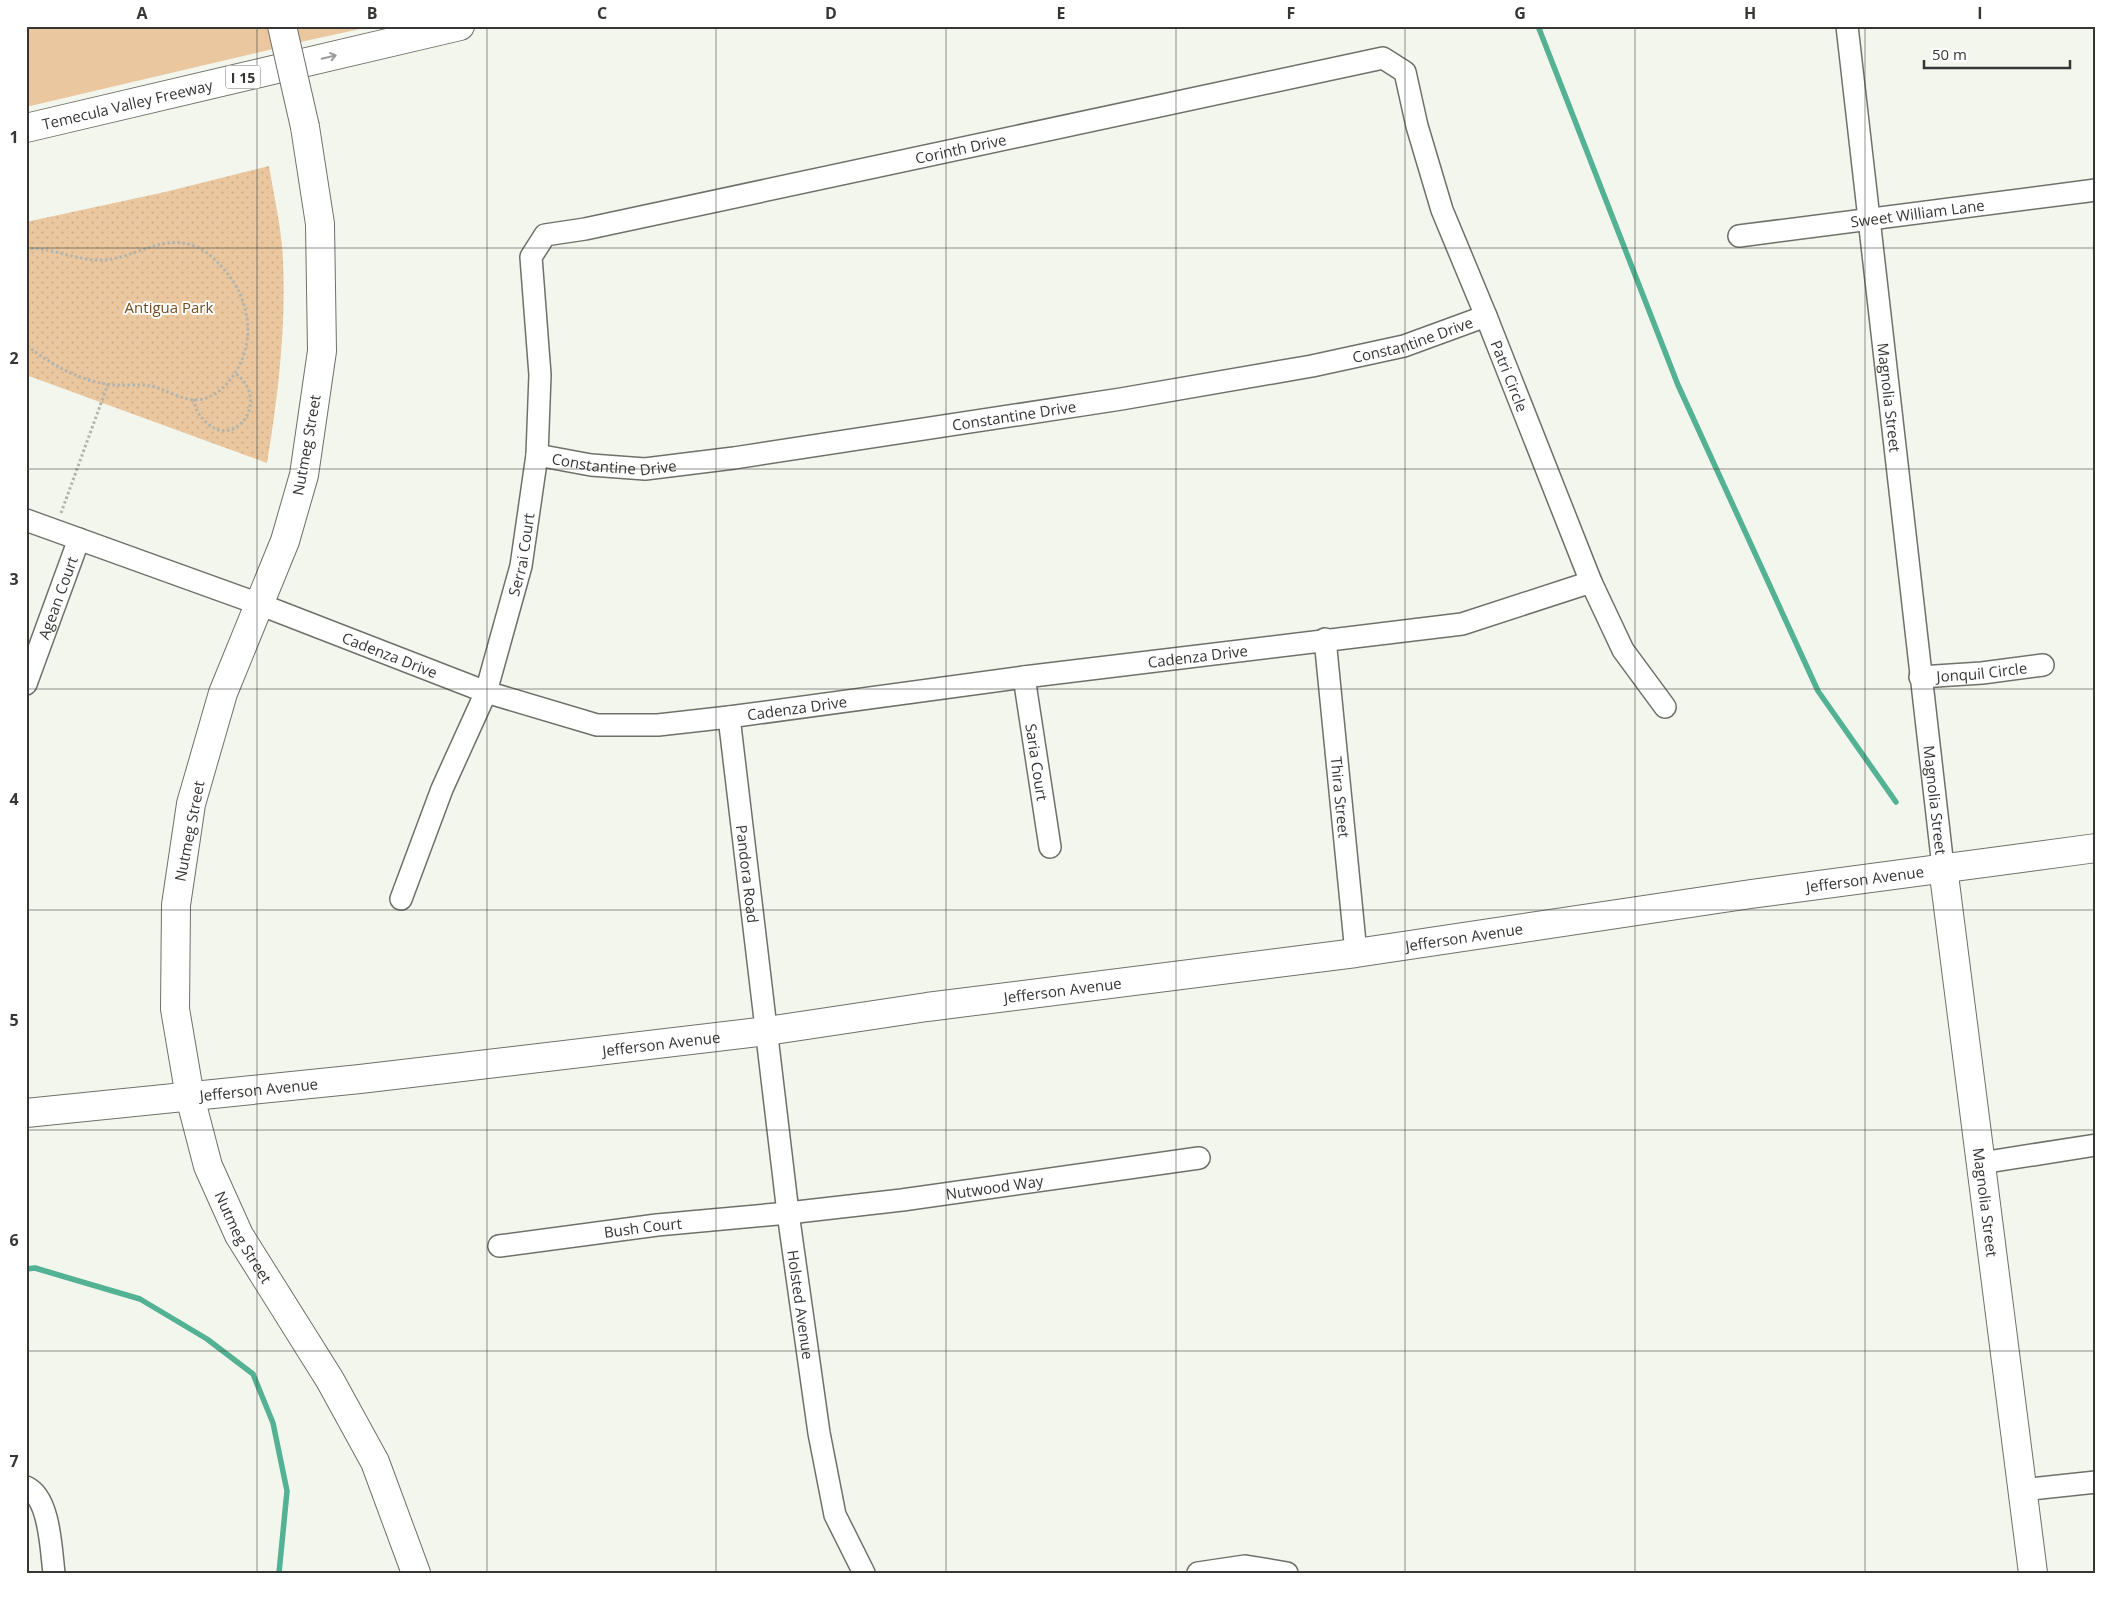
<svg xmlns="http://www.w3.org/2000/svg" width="2122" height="1599" viewBox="0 0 2122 1599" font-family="'Open Sans',sans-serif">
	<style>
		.green { fill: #ebc7a0 }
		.park { fill: url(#park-dots) }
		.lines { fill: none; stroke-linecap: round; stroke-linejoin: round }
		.stream { stroke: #54b294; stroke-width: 5.5 }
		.street-casing { stroke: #6e7169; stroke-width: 24 }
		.secondary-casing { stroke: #6e7169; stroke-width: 30 }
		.primary-casing { stroke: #6e7169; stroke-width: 30 }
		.highway-casing { stroke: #6e7169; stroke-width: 30 }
		.path { stroke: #b2b5ae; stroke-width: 3; stroke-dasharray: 2.5 2.5; stroke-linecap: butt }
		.street { stroke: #fff; stroke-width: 21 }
		.secondary { stroke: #fff; stroke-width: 28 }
		.primary { stroke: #fff; stroke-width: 28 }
		.highway { stroke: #fff; stroke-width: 28 }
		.secondary-bridge-casing { stroke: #6e7169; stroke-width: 30; stroke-linecap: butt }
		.secondary-bridge { stroke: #fff; stroke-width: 28 }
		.oneway { stroke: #9a9b9a }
		.grid { fill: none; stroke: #363734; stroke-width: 1; stroke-opacity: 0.55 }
		.labels { text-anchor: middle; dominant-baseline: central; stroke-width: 4; stroke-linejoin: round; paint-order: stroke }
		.shield { fill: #fff; stroke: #727371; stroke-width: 1 }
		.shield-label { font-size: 14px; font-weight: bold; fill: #363734 }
		.street-label { font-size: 15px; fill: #363734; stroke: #fff }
		.park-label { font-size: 15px; fill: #734e20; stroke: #fff }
		.neatline { fill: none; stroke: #363734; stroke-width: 2 }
		.grid-label { font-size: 16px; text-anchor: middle; font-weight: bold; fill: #363734 }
	</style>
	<defs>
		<pattern id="park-dots" width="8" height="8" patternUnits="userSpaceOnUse" patternTransform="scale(1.25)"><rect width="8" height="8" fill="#ebc7a0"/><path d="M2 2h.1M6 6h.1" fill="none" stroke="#caac8a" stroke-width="1.8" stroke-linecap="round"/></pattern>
	</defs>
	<rect width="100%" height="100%" fill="#f3f6ed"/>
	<path class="green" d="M26,26H276L282,47L26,107Z
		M287,26H374L291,44Z"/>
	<path class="park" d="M269,166C274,197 282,229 283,261C286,329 278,397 267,463L26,375V222L165,192Z"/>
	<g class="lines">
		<path class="stream" d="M1538,26L1678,385L1818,691L1896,802
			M26,1269L35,1268L140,1299L207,1339L253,1374L273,1423L287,1491L279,1573"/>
		<g class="street-casing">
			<g id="street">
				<path id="s1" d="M1847,26L1943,867"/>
				<path id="s2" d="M1739,236L2096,190"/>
				<path id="s3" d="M537,455L591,465L645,469L734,458L1121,399L1312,366L1404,346L1486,316"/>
				<path id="s4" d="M26,520L259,604L486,692L597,725H658L729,717L1024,677L1462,624L1591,582"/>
				<path id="s5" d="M1325,639L1356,953"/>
				<path id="s6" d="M1024,677L1050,847"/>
				<path id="s7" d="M1920,677L1982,673L2043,665"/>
				<path id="s8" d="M26,684L79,539"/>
				<path id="s9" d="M729,717L788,1213L819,1433L835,1515L864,1573"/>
				<path id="s10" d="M401,899L442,789L486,692L521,566L537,455L540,375L531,257L545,235L585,229L1383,58L1405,72L1417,126L1442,210L1486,316L1591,582L1623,650L1665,707"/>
				<path d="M1981,1163L2096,1145"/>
				<path id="s11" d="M499,1246L657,1225L788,1213L902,1200L1199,1158"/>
				<path d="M26,1487C50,1497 51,1550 54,1573"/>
				<path d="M2022,1490L2096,1482"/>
				<path d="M1198,1573L1245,1566L1287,1573"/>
			</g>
		</g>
		<g class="secondary-casing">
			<g id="secondary">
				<path id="s12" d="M305,127L320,224L322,351L304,475L285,541L223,693L191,804L176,905L175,1009L190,1097L208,1166L239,1235L330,1380L375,1462L416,1573"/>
				<path id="s13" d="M1943,867L2033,1573"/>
			</g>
		</g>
		<g class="primary-casing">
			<g id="primary">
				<path id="s14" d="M26,1113L360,1079L767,1031L927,1007L1356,953L1751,894L2096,848"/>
			</g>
		</g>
		<g class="highway-casing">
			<g id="highway">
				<path id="s15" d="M26,128L460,26"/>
			</g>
		</g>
		<path class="path" d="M26,249C52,246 77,262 104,260C133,258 158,237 188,244C202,247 213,257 222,267C251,298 258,345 230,380C223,389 214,396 203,399C184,404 163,386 145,385C135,385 124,385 114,385C81,382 52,365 26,345
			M194,399C195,408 198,414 204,420C233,453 273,401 235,373
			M61,513L108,384"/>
		<use href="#street" class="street"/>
		<use href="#secondary" class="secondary"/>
		<use href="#primary" class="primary"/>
		<use href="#highway" class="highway"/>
		<g class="secondary-bridge-casing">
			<path id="secondary-bridge" d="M282,26L305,127"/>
		</g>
		<use href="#secondary-bridge" class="secondary-bridge"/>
	</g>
	<defs><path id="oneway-shaft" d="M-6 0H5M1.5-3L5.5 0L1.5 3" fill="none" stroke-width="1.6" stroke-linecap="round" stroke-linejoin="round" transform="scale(1.25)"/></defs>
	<use class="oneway" href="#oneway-shaft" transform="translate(329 57) rotate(-13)"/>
	<path class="grid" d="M257,26V1573M487,26V1573M716,26V1573M946,26V1573M1176,26V1573M1405,26V1573M1635,26V1573M1865,26V1573M26,248H2096M26,469H2096M26,689H2096M26,910H2096M26,1130H2096M26,1351H2096"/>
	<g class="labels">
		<rect class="shield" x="225.5" y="65.5" width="35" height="23" rx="4"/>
		<g class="shield-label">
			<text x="243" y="77">I 15</text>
		</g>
		<g class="street-label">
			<text stroke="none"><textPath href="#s15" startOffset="104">Temecula Valley Freeway</textPath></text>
			<text stroke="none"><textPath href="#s10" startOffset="1116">Corinth Drive</textPath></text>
			<text stroke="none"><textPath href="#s2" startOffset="180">Sweet William Lane</textPath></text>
			<text stroke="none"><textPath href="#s3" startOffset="888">Constantine Drive</textPath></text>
			<text stroke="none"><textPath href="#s10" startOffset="1896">Patri Circle</textPath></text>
			<text stroke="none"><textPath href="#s1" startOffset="374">Magnolia Street</textPath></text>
			<text stroke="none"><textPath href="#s3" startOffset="482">Constantine Drive</textPath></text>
			<text transform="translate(306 445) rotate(-80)">Nutmeg Street</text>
			<text stroke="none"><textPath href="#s3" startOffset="78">Constantine Drive</textPath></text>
			<text stroke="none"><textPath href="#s10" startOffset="366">Serrai Court</textPath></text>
			<text stroke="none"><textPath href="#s8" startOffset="92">Agean Court</textPath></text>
			<text stroke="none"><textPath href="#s4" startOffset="388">Cadenza Drive</textPath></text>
			<text stroke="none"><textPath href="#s4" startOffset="1212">Cadenza Drive</textPath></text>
			<text stroke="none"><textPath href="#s7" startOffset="62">Jonquil Circle</textPath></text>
			<text stroke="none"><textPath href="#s4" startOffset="808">Cadenza Drive</textPath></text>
			<text stroke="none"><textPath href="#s6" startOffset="86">Saria Court</textPath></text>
			<text stroke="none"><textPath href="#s5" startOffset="159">Thira Street</textPath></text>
			<text stroke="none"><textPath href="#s1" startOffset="779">Magnolia Street</textPath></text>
			<text transform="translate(189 831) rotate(-79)">Nutmeg Street</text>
			<text stroke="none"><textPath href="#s9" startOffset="158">Pandora Road</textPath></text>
			<text stroke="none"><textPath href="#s14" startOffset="1854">Jefferson Avenue</textPath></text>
			<text stroke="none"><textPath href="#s14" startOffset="1449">Jefferson Avenue</textPath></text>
			<text stroke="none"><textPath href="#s14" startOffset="1044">Jefferson Avenue</textPath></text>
			<text stroke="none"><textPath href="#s14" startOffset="639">Jefferson Avenue</textPath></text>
			<text stroke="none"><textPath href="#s14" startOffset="234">Jefferson Avenue</textPath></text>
			<text stroke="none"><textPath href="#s11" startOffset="499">Nutwood Way</textPath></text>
			<text stroke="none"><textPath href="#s13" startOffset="338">Magnolia Street</textPath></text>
			<text stroke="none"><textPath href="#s11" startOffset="145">Bush Court</textPath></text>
			<text stroke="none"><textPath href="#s12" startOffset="1145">Nutmeg Street</textPath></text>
			<text stroke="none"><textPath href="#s9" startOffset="592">Holsted Avenue</textPath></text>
		</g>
		<g class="park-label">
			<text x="169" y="307">Antigua Park</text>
		</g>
	</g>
	<rect width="2122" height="1599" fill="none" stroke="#ffffff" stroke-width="55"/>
	<path d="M1924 60v8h146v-8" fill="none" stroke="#363734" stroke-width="2.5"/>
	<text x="1932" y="60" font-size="15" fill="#363734" stroke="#ffffff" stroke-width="4" paint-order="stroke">50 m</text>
	<rect x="28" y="28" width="2066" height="1544" class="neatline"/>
	<g class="grid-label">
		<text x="142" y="19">A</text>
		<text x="372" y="19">B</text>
		<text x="602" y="19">C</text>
		<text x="831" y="19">D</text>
		<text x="1061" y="19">E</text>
		<text x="1291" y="19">F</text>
		<text x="1520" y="19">G</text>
		<text x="1750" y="19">H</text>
		<text x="1980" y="19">I</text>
		<text x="14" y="143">1</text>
		<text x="14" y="364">2</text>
		<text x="14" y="585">3</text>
		<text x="14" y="805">4</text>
		<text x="14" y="1026">5</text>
		<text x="14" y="1246">6</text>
		<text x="14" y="1467">7</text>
	</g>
</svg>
